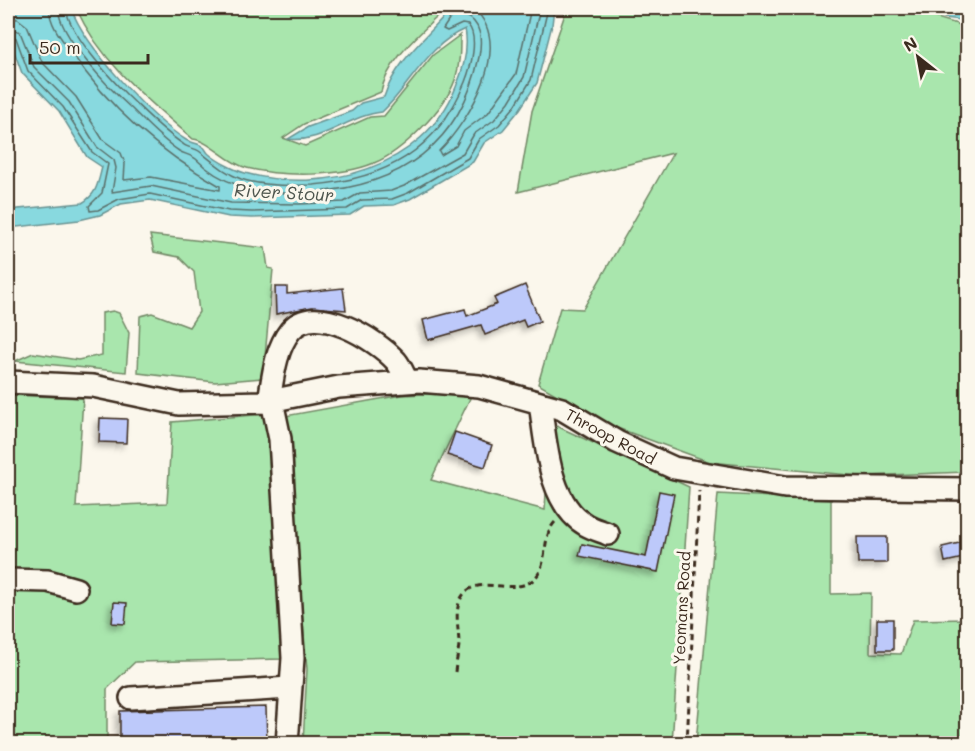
<svg xmlns="http://www.w3.org/2000/svg" width="975" height="751" viewBox="0 0 975 751" font-family="Mali,sans-serif">
	<style>
		.green { fill: #a9e6ad; stroke: #728866; stroke-width: 1.5 }
		.water { fill: #88d9df; stroke: #699392; stroke-width: 1.5 }
		.lines { fill: none; stroke-linecap: round; stroke-linejoin: round }
		.shore { stroke: #5a706b; stroke-width: 1.5 }
		.building { fill: #bdc9fa; stroke: #3b2a1e; stroke-width: 1.5; filter: url(#shadow) }
		.minor-casing { stroke: #3b2a1e; stroke-width: 26 }
		.path { stroke: #3b2a1e; stroke-width: 3; stroke-dasharray: 6 4.5; stroke-linecap: butt }
		.minor { stroke: #fbf7ec; stroke-width: 21 }
		.labels { text-anchor: middle; dominant-baseline: central; stroke-width: 6; stroke-linejoin: round; paint-order: stroke }
		.street-label { font-size: 16px; fill: #3b2a1e; stroke: #fbf7ec }
		.water-label { font-size: 18px; font-style: italic; fill: #4e564e; stroke: #fbf7ec }
	</style>
	<defs>
		<filter id="shadow"><feDropShadow dx="-4" dy="4" stdDeviation="3" flood-color="#0004"/></filter>
	</defs>
	<rect width="100%" height="100%" fill="#fbf7ec"/>
	<filter id="ink" filterUnits="userSpaceOnUse"><feTurbulence type="fractalNoise" baseFrequency=".0167" numOctaves="2"/><feDisplacementMap in="SourceGraphic" scale="12" xChannelSelector="R" yChannelSelector="G"/><feConvolveMatrix kernelMatrix="1 2 1 2 8 2 1 2 1" color-interpolation-filters="sRGB"/></filter>
	<g filter="url(#ink)">
		<path class="green" d="M76,8H446C423,32 388,58 381,92L304,124L283,138L305,146L370,117L384,116L433,55L460,35C460,50 460,65 455,80C445,109 402,152 374,163C341,177 282,177 247,168C226,163 211,141 193,139C148,100 101,63 76,8Z
			M567,8H904L967,27V472L860,476L710,462L609,425L538,384L560,308L583,309L673,153L518,192L532,111Z
			M150,235L265,248L268,268L273,269L263,378L215,382L138,373L140,316L152,313L189,327L199,312L194,272L179,257L154,252Z
			M113,311L119,313L129,333L126,372L15,361L33,353L78,360L102,355V313Z
			M473,392L431,480L545,510L550,423L689,487L672,743H303L307,669L285,416L402,395Z
			M8,395L83,398L76,507L167,503L172,422L267,414L283,659L135,662L107,689V743L8,744Z
			M718,494L831,500V594L871,593L870,653L901,654L913,620L967,619V743H696Z"/>
		<path class="water" d="M8,8H71C85,47 151,118 186,140C191,143 199,143 203,147C206,148 206,152 209,154C217,161 234,170 245,173C324,195 424,168 456,87C464,68 469,49 465,29C427,45 411,85 382,112C349,115 322,144 288,139L308,127L352,111L361,103L384,97C396,60 428,37 452,8H554L552,25L537,83L520,109L503,130L484,143L473,162L410,199L394,205L364,206L350,215L252,218L229,217L150,200L121,204L100,215L79,220L8,228V210L82,203C97,194 98,183 102,167L87,157L59,111L22,73L8,35Z
			M920,8H967V21L945,18Z"/>
		<g class="lines">
			<path class="shore" d="M58,8C60,38 110,89 132,109C146,123 162,140 179,151C184,154 191,155 196,159C207,170 223,180 238,185C260,194 291,194 314,192C400,186 461,144 479,57C482,40 482,22 464,15V8
				M66,8C68,32 110,78 128,96C145,112 163,131 183,144C187,148 195,148 199,151C212,161 225,173 241,179C262,186 291,186 313,185C385,179 437,151 465,82C471,67 479,37 468,25L462,24L447,31L443,29L457,8
				M473,8C515,44 470,120 439,151L441,155L456,146L464,131L488,113L516,74L531,8
				M8,18L18,19L27,26L42,62L76,97L103,140L121,153L125,164L124,180L151,177L220,190V186C161,153 109,108 71,52C61,38 50,25 49,8
				M8,27L20,32L34,67L69,102L97,147L114,160L116,168L112,192L151,186L231,203L300,204L344,202L360,193L391,191L404,186L463,153L474,134L494,120L509,102L524,77L540,8
				M8,34L16,38L28,71L63,107L92,152L108,164L102,193L89,206L90,211L98,210L119,199L150,194L229,211L252,212L347,209L362,200L392,199L408,193L468,158L479,139L499,125L515,106L531,80L548,8"/>
		</g>
		<path class="building" d="M525,285L540,321L526,327L523,320L485,335L481,325L428,340L423,320L465,309L467,316L497,304L494,298Z
			M275,287H287V294L343,288L346,310L312,307L276,314Z
			M100,418L127,419L126,443L99,442Z
			M455,432L492,445L485,467L447,455Z
			M659,491L674,494L658,572L579,556L582,544L646,557Z
			M857,537H887V563H858Z
			M968,541V557L945,562L942,547Z
			M114,602L127,603L125,624L112,623Z
			M877,619H893V650H877Z
			M266,707L267,744H120V711Z"/>
		<g class="lines">
			<g class="minor-casing">
				<path id="minor" d="M8,382L93,386L179,404L265,402L339,387L419,381L479,386L562,409L617,442L674,468L785,487L968,489
					M269,401C273,378 275,350 290,331C314,300 377,340 396,361C401,367 404,375 407,381
					M272,401L280,439L293,658L287,744
					M540,403C546,441 548,503 586,525C593,529 601,531 608,534
					M8,580L48,581L76,589
					M131,698L289,688"/>
			</g>
			<path class="path" d="M455,672C456,663 458,654 459,645C459,632 455,615 459,603C471,569 511,598 533,580C550,566 540,536 556,521
				M687,744L699,491"/>
			<use href="#minor" class="minor"/>
		</g>
	</g>
	<g class="labels">
		<g class="street-label">
			<text transform="translate(611 436) rotate(28)">Throop Road</text>
			<text transform="translate(681 608) rotate(-87)">Yeomans Road</text>
		</g>
		<g class="water-label">
			<text transform="translate(284 192) rotate(3)">River Stour</text>
		</g>
	</g>
	<rect width="975" height="751" fill="none" stroke="#fbf7ec" stroke-width="30"/>
	<rect x="15" y="15" width="945" height="721" fill="none" stroke="#3b2a1e" stroke-width="2" filter="url(#ink)"/>
	<g transform="translate(918 57) rotate(329)" stroke="#fbf7ec" stroke-width="4.5" paint-order="stroke">
	<path d="M0-4.5L10 22L0 15L-10 22Z" fill="#3b2a1e"/>
	<text y="-9" font-size="16" font-weight="bold" text-anchor="middle" fill="#3b2a1e">N</text>
	</g>
	<path d="M30 54v9h118v-9" fill="none" stroke="#3b2a1e" stroke-width="3"/>
	<text x="39" y="54" font-size="18" fill="#3b2a1e" stroke="#fbf7ec" stroke-width="4.5" paint-order="stroke">50 m</text>
</svg>
